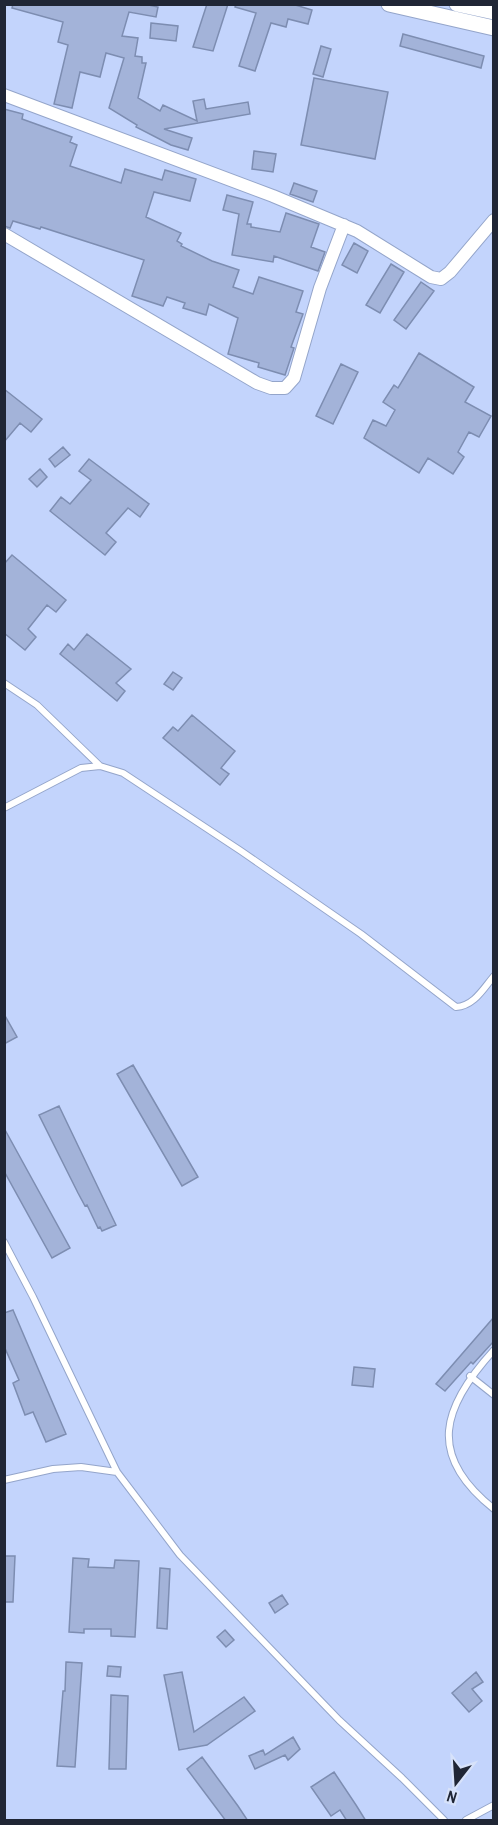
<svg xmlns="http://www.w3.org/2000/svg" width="498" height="1825" viewBox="0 0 498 1825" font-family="'Archivo Narrow',sans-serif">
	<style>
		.building { fill: #a3b3d9; stroke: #7d8db1; stroke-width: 1.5 }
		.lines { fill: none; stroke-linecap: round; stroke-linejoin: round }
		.service-casing { stroke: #94a5ca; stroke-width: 8 }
		.minor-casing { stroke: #94a5ca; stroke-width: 14 }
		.tertiary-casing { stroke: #94a5ca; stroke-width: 17 }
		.service { stroke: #fff; stroke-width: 6 }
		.minor { stroke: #fff; stroke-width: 12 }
		.tertiary { stroke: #fff; stroke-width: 15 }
	</style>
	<rect width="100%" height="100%" fill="#c3d4fc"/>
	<path class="building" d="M13,4H144L158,7L156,17L129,12L122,36L138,38L135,56L142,57V63H146L138,98L160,111L163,105L197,121L193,101L204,99L206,109L248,102L250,114L164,129L192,138L188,150L171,145L136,127L137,125L109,108L124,58L106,53L100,77L80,72L72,108L54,104L68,45L58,42L63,22L12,8Z
		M207,4H228L213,51L193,47Z
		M236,4H292L312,10L308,24L288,19L286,27L271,23L255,71L239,66L256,13L235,7Z
		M151,23L178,26L176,41L150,38Z
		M403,34L484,56L481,68L400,46Z
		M321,46L331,49L323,77L313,74Z
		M314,78L388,92L375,159L301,145Z
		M4,109L23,114L22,119L72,137L70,142L77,145L70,166L121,183L125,169L162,180L165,170L196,179L190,201L154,192L146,217L181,233L177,241L182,244L181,246L212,261L239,270L233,287L253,294L259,277L303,291L296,312L303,314L291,347L294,348L285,375L258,367L259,363L228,354L238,318L209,304L206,315L183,308L185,303L167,297L163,306L132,296L144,260L41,227L40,229L13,221L10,228L4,226Z
		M254,151L276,154L273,172L252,169Z
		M294,183L317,191L313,202L290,194Z
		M227,195L253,202L247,224H251V227L280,232L286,213L319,224L311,247L325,252L318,271L274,256L273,262L232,255L239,214L223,210Z
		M354,243L368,251L357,273L342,265Z
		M391,264L404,272L380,313L366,305Z
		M421,282L434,291L406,329L394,320Z
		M419,353L474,387L465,402L491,416L479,437L469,432L458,452L464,457L453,474L428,458L419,473L364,438L373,420L386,426L395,410L383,402L394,385L398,388Z
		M341,364L358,372L333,424L316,416Z
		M4,389L42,419L31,432L20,423L4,442Z
		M63,447L70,455L55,467L49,459Z
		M89,459L149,504L140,517L128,508L106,533L116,542L105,555L50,511L61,497L70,504L91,480L79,471Z
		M40,469L47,477L37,487L29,479Z
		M12,555L66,600L56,612L47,605L28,629L36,637L25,650L4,633V564Z
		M87,634L131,669L116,683L125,691L117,701L60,654L68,644L74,650Z
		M173,672L182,678L173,690L164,684Z
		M192,715L235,751L221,768L229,774L220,785L163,738L173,727L178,731Z
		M4,1014L17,1037L4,1044Z
		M133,1065L198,1177L182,1186L117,1074Z
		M59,1106L116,1225L102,1231L100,1227L98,1228L87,1205L85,1206L78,1193L39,1115Z
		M4,1128L70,1248L52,1258L4,1171Z
		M13,1310L66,1434L46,1442L33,1412L25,1415L13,1383L19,1380L4,1346V1313Z
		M494,1317V1341L473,1364L471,1362L445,1391L436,1384Z
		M354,1367L375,1369L373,1387L352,1385Z
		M4,1556H15L13,1602H4Z
		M73,1558L89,1559L88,1567L114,1568L115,1560L139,1561L135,1637L111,1636V1629H84V1633L69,1632Z
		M160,1568L170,1569L167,1629L157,1628Z
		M282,1595L288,1604L275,1613L269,1603Z
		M225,1630L234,1640L226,1647L217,1637Z
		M66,1662L82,1663L75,1767L57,1766L63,1691H65Z
		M108,1666L121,1667L120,1677L107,1676Z
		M182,1672L194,1732L244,1697L255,1711L207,1745L179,1750L164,1675Z
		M476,1672L483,1682L472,1689L482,1701L469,1712L452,1693Z
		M111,1695L128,1696L126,1769H109Z
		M293,1737L300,1749L288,1760L285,1755L255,1769L249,1756L263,1750L265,1755Z
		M202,1757L238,1806L248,1821H226L187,1769Z
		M334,1772L356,1805L366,1821H347L340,1810L331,1816L311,1787Z"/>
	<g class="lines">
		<g class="service-casing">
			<path id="service" d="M4,683L37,705L100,766
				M4,808L81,768L100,766L123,773L241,851L361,934L456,1007C474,1006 483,989 494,976
				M4,1242L33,1297L117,1472L180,1555L339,1720L402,1778L444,1820
				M494,1350C442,1407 426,1455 494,1509
				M470,1376L494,1395
				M4,1480L53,1469L81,1467L117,1472
				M466,1820L494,1805"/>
		</g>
		<g class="minor-casing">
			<path id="minor" d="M4,95L273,196L357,231L431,277L441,279L450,272L494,220
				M4,234L257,383L271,388H285L294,378L320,288L344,225"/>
		</g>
		<g class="tertiary-casing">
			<path id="tertiary" d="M389,4L494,28
				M457,4L494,12"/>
		</g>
		<use href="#service" class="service"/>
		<use href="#minor" class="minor"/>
		<use href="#tertiary" class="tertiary"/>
	</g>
	<rect width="498" height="1825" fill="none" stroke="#202635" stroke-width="12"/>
	<g transform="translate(456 1783) rotate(197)" stroke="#d7e2fa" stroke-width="4.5" paint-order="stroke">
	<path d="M0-4.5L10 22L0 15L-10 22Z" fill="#202635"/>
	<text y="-9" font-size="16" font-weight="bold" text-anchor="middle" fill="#202635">N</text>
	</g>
</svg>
